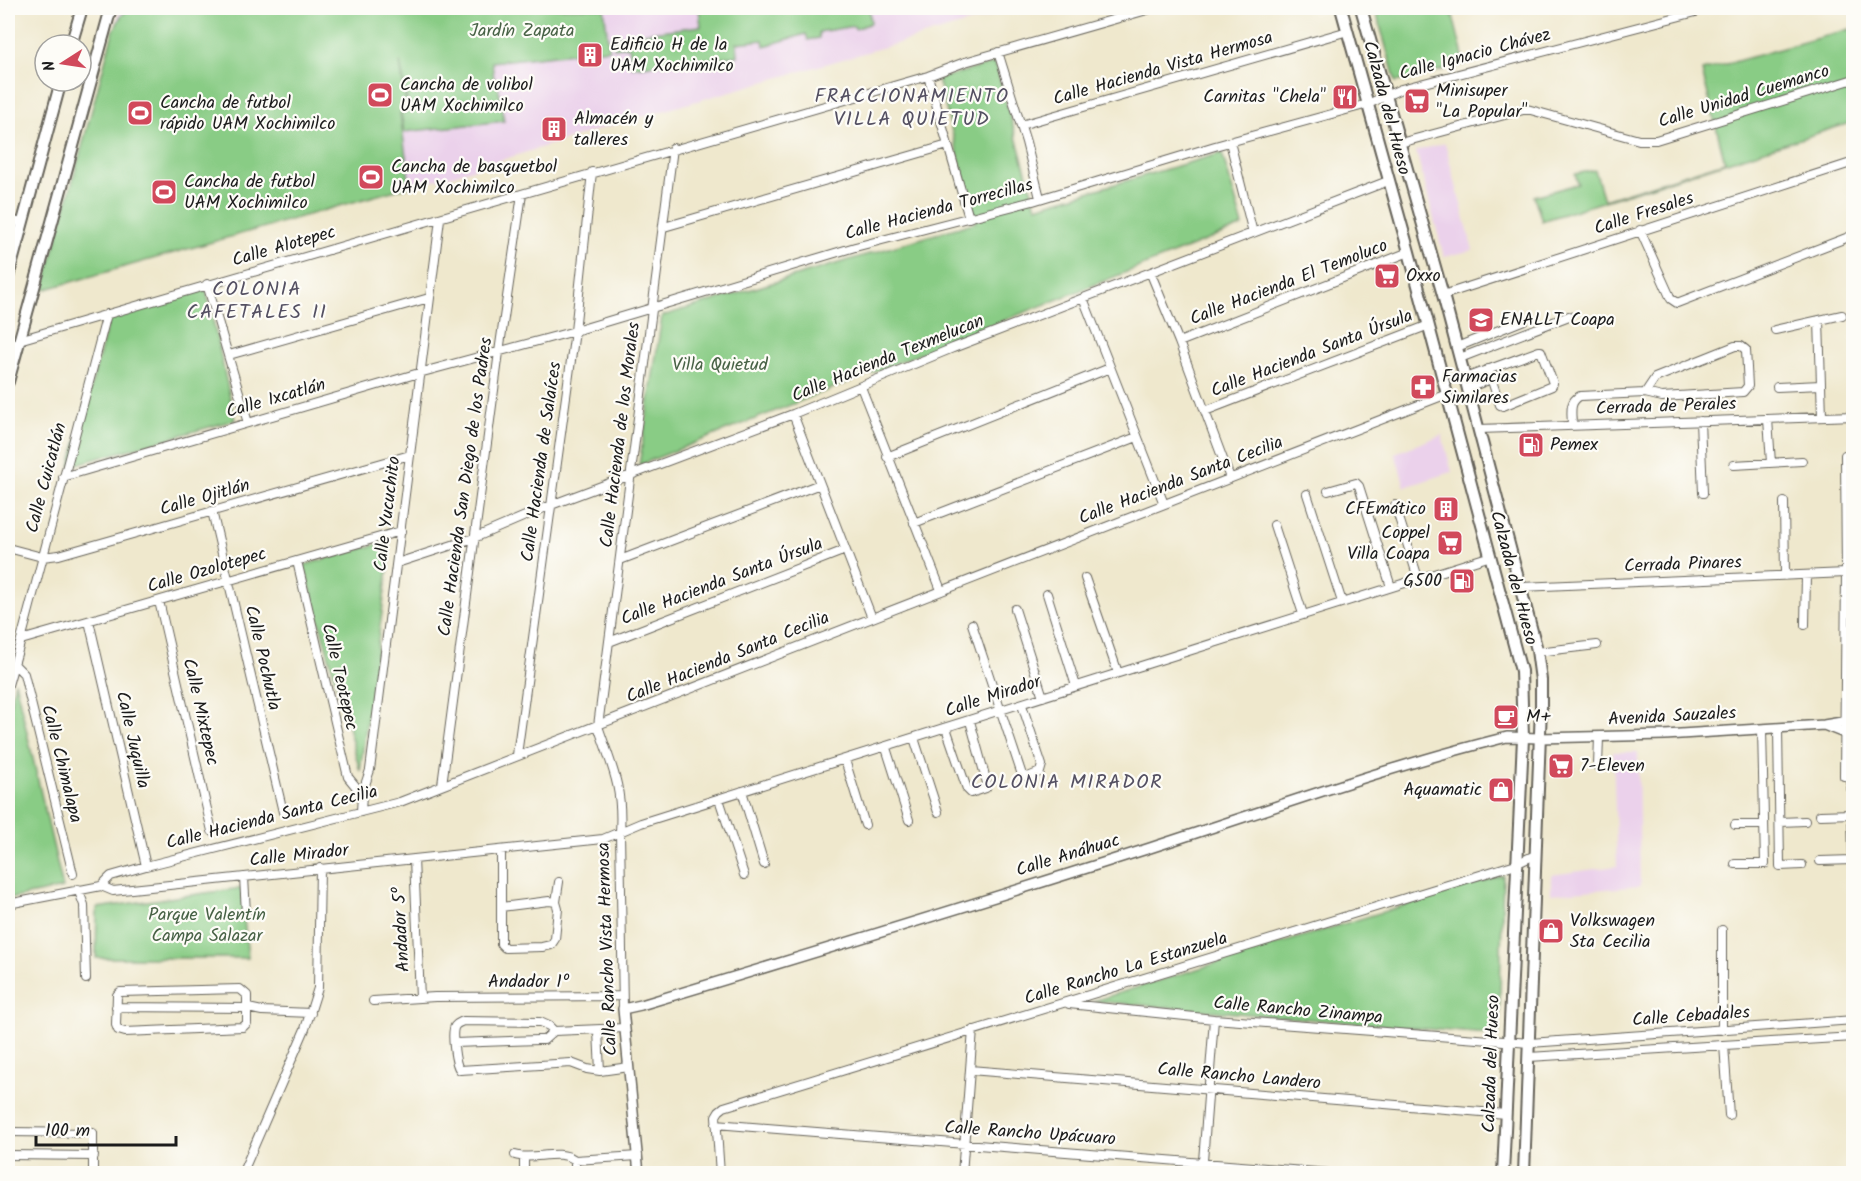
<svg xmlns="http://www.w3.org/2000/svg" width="1861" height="1181" viewBox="0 0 1861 1181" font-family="Kalam,sans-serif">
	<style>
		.built { fill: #ebd1eb }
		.green { fill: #89cc85; stroke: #527450; stroke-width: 1.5 }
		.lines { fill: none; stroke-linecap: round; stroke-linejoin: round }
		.minor-casing { stroke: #66635a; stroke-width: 10 }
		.tertiary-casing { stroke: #66635a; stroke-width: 12 }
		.secondary-casing { stroke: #66635a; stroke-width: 14 }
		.minor { stroke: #fff; stroke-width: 8 }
		.tertiary { stroke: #fff; stroke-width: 9 }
		.secondary { stroke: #fff; stroke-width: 10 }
		.labels { text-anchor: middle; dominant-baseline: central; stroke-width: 4.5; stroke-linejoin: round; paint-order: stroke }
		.park-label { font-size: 18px; fill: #486246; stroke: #fdfcf7 }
		.poi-label { font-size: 18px; fill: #1c1c1c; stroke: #fdfcf7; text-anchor: start }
		.street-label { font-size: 18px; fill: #1c1c1c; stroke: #fdfcf7 }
		.neighbourhood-label { font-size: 20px; letter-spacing: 1.5px; fill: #545062; stroke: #fdfcf7 }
	</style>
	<rect width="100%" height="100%" fill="#fdfcf7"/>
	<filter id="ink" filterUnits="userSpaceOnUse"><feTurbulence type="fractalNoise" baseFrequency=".0167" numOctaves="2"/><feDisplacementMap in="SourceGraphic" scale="12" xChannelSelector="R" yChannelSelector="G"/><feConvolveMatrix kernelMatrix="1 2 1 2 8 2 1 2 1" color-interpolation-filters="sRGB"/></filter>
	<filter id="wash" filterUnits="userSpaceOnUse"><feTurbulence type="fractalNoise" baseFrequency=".008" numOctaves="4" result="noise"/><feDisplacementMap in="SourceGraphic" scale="24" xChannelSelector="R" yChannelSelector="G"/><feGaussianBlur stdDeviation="1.35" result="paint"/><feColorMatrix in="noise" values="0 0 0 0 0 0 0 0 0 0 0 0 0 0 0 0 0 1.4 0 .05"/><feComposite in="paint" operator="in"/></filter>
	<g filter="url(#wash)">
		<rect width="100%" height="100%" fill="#efe8cd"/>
		<path class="built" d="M120,8H1020L607,127L450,176L410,186L43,290Z
			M1445,143L1473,250L1444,257L1416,151Z
			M1442,435L1452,472L1405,487L1395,453Z
			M1613,752H1638L1640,886L1551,894V875L1617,866Z"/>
		<path class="green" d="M130,8H604L609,49L492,62L494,79H497L504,121L404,132L401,113L409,111L400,62L407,110L400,113L410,186L43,290L113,32L121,16Z
			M699,8H869L871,23L855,29L854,26L819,32V38L808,40L806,34L764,46L763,40L737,43L738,56L632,67L629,46L614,48L612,37L701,26Z
			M1375,8H1451L1465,64L1396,82Z
			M1850,29L1854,43L1853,122L1542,221L1534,196L1578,184L1575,174L1595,170L1604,200L1725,162L1702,71Z
			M995,63L1036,207L1222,153L1243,226L639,465L662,316L976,222L938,79Z
			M206,289L235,420L70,466L109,319Z
			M389,541V562L360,771L304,565Z
			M15,681L63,888L8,899V716Z
			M1503,875L1499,1035L1093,1001Z
			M241,888L248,958H96L97,908Z"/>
	</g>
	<g filter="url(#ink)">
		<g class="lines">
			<g class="minor-casing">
				<path id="minor" d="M998,52L1026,142L1040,198
					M928,76L969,218
					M1021,125L1348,31
					M1230,142L1253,233
					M1400,143L1527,109L1639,140H1656L1854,79
					M8,219L21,223
					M664,227L948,145
					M1640,230L1671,299L1677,303L1854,235
					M1151,274L1179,342L1230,478
					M207,284L248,423
					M1443,295L1854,162
					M1083,298L1164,504
					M1819,320L1822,417
					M1775,330L1842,315
					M19,340L928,76L965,62L1154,8
					M1179,342L1409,252
					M1457,347L1524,320
					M229,355L429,298
					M1460,358L1569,316
					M1465,378L1539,351H1541L1553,383L1552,386L1503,406L1500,405L1488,369
					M861,387L941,590
					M1777,387L1821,385
					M1468,388L1491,379
					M1205,411L1429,325
					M793,414L872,618
					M1768,419L1771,463
					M1700,421L1703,493
					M1572,426C1572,414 1568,402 1580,396L1645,393L1662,397L1743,392L1748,386L1746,350L1741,346H1735L1655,378L1645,393
					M1479,429L1854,416
					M1854,455H1845L1846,573L1845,677L1854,676
					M887,457L1110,368
					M1734,465L1802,461
					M63,477L419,373L575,331L855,247L1033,201L1215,146L1368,104L1401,89L1711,8
					M1328,491L1356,483L1359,486L1391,587
					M1307,494L1342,602
					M1784,502L1785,576
					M1395,505L1418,578
					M212,511L283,812
					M914,523L1137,437
					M1274,525L1303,614
					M8,548L42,557L59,555L410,455
					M620,560L820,484
					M297,561L348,777L362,794
					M397,563L474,538L551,505L793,414L953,348L1388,181
					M1085,578L1118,673
					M1521,587L1846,573
					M1047,594L1076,686
					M159,601L212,831
					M1015,609L1043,697
					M89,621L146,866
					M972,624L1022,775L1028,777L1040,772L1042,765L1022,705
					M1805,625L1806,575
					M21,640L401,531
					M609,642L845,550
					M1537,652L1597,645
					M14,664L24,674L73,874
					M8,685L21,640L107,314
					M946,728L967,789L971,793L986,788L987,783L970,721
					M1778,728L1780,866L1802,865
					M914,738L938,812
					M886,748L909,820
					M517,755L575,331L592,172
					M845,760L865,825
					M1598,766L1599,737
					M442,785L499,352L522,194
					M742,791L764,864
					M719,799L744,875
					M361,812L362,794L370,770L440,219
					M1820,815L1852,814
					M1780,822L1805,821
					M1735,825H1764
					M414,859L420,998
					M1820,861L1853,860L1851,777L1844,776L1845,677
					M1735,864H1765L1762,729
					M244,877L246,913
					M101,886L113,891L603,839L641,823L1491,556
					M78,889L84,905L86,979
					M556,902L559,882
					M8,904L101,886L111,876L146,866L400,802L1447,394
					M501,907L549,901L556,902L558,909L555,939L551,945L542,947L505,948L501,944V851
					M1722,930V1030
					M240,989L247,995V1023L243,1027L125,1032L118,1030L116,1025L117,995L120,992Z
					M373,1001L435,997L622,996
					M1069,1004L1214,1019L1530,1043L1854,1020
					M116,1007L248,1008L262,1011L311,1013
					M623,1009L620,832C623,787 612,767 598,726L673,148
					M598,1031L600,1071L587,1069L571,1063L460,1070C455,1065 451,1032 455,1026C457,1023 459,1023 463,1021L540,1022L549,1026L554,1031L625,1028
					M455,1043L539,1040H544L554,1031
					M1724,1045L1729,1115
					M1529,1057L1854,1037
					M970,1070L1506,1114
					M600,1071L629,1067
					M716,1124L1342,1174
					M8,1132L93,1133V1174
					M8,1155L94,1156
					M515,1155C533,1161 559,1148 575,1160L638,1156
					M524,1158V1174
					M242,1174L305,1029L318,988L320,868
					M575,1174V1160
					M720,1174L716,1116L719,1111L724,1107L1516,864L1535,855
					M962,1174L973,1030
					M1202,1174L1214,1019"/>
			</g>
			<g class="tertiary-casing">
				<path id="tertiary" d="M1824,725L1844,733L1854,732
					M639,1174L623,1009L641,1005C811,954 981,902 1150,848C1268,810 1386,767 1507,737L1539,738L1665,735L1824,725L1854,720"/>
			</g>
			<g class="secondary-casing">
				<path id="secondary" d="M1341,8L1409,252L1521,671L1523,738L1503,1174
					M1361,8L1443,295L1537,650L1541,680V706L1524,1174
					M71,45L82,8
					M8,277L61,81
					M8,382L111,8"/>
			</g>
			<use href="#minor" class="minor"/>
			<use href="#tertiary" class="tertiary"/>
			<use href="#secondary" class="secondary"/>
		</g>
	</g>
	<defs>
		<g id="building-square" transform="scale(1.35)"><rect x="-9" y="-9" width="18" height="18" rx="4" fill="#d1495b" stroke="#fdfcf7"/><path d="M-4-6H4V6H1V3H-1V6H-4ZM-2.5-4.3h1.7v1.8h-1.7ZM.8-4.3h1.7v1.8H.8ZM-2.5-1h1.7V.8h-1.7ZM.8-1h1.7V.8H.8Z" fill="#fff"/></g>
		<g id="stadium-square" transform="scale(1.35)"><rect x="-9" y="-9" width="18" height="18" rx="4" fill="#d1495b" stroke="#fdfcf7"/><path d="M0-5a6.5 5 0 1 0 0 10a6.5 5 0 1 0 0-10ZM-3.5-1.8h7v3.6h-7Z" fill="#fff"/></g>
		<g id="restaurant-square" transform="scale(1.35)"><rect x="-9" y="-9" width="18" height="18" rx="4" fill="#d1495b" stroke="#fdfcf7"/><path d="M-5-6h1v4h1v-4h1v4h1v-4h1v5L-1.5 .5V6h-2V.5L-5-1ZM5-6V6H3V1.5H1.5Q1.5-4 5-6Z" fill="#fff"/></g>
		<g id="supermarket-square" transform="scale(1.35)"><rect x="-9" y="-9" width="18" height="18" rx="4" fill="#d1495b" stroke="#fdfcf7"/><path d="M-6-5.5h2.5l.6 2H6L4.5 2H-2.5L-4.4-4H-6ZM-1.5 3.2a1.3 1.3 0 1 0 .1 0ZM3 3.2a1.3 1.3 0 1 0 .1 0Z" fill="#fff"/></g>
		<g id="school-square" transform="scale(1.35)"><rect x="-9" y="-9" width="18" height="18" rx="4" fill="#d1495b" stroke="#fdfcf7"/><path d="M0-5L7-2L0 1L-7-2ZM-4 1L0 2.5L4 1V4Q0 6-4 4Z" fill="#fff"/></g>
		<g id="pharmacy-square" transform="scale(1.35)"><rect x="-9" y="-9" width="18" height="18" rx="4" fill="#d1495b" stroke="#fdfcf7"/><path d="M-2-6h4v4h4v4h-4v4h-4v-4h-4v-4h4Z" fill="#fff"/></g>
		<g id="fuel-square" transform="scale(1.35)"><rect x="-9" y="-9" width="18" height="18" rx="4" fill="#d1495b" stroke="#fdfcf7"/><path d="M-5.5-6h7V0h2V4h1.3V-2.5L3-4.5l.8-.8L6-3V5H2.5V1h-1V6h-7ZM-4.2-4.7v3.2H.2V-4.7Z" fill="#fff"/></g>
		<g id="cafe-square" transform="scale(1.35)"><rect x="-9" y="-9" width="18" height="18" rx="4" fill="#d1495b" stroke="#fdfcf7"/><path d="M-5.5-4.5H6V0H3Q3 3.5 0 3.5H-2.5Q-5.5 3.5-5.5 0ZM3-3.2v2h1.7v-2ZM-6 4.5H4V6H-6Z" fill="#fff"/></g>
		<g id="shop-square" transform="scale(1.35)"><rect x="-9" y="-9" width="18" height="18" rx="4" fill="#d1495b" stroke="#fdfcf7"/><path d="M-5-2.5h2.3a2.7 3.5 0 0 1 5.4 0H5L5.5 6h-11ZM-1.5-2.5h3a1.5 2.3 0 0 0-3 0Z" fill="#fff"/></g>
	</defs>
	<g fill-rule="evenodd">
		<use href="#building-square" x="590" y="55"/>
		<use href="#stadium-square" x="380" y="95"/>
		<use href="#restaurant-square" x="1345" y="97"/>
		<use href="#supermarket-square" x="1417" y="101"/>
		<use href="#stadium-square" x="140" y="113"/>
		<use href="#building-square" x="554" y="129"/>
		<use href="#stadium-square" x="371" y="177"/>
		<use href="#stadium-square" x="164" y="192"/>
		<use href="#supermarket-square" x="1387" y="276"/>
		<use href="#school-square" x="1481" y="320"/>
		<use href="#pharmacy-square" x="1423" y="387"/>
		<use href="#fuel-square" x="1531" y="445"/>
		<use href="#building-square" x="1446" y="509"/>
		<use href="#supermarket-square" x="1450" y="543"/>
		<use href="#fuel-square" x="1462" y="581"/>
		<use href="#cafe-square" x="1506" y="717"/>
		<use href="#supermarket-square" x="1561" y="766"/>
		<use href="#shop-square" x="1501" y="790"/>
		<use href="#shop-square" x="1551" y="931"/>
	</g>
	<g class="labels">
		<g class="park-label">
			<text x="522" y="31">Jardín Zapata</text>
			<text x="720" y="365">Villa Quietud</text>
			<text x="207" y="915">Parque Valentín<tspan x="207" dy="21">Campa Salazar</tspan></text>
		</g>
		<g class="poi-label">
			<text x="610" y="45">Edificio H de la<tspan x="610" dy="21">UAM Xochimilco</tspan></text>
			<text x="400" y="85">Cancha de volibol<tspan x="400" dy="21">UAM Xochimilco</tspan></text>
			<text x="1436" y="91">Minisuper<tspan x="1436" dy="21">"La Popular"</tspan></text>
			<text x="1326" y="97" text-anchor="end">Carnitas "Chela"</text>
			<text x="160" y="103">Cancha de futbol<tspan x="160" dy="21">rápido UAM Xochimilco</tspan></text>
			<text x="574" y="119">Almacén y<tspan x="574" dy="21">talleres</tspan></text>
			<text x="391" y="167">Cancha de basquetbol<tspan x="391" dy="21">UAM Xochimilco</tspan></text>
			<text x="184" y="182">Cancha de futbol<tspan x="184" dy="21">UAM Xochimilco</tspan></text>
			<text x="1406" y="276">Oxxo</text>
			<text x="1500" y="320">ENALLT Coapa</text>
			<text x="1442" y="377">Farmacias<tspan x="1442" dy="21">Similares</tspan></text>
			<text x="1550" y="445">Pemex</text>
			<text x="1426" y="509" text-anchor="end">CFEmático</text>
			<text x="1430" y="533" text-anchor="end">Coppel<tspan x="1430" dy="21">Villa Coapa</tspan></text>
			<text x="1442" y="581" text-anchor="end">G500</text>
			<text x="1526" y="717">M+</text>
			<text x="1580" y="766">7-Eleven</text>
			<text x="1482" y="790" text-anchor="end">Aquamatic</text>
			<text x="1570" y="921">Volkswagen<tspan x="1570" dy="21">Sta Cecilia</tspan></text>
		</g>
		<g class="street-label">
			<text transform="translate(1475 55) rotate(-15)">Calle Ignacio Chávez</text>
			<text transform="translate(1163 69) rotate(-16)">Calle Hacienda Vista Hermosa</text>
			<text transform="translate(1744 97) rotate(-17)">Calle Unidad Cuemanco</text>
			<text transform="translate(1386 108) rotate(75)">Calzada del Hueso</text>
			<text transform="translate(939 210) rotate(-15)">Calle Hacienda Torrecillas</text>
			<text transform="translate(1644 214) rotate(-18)">Calle Fresales</text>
			<text transform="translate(284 247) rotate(-16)">Calle Alotepec</text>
			<text transform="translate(1289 283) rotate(-21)">Calle Hacienda El Temoluco</text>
			<text transform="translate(1312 354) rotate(-21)">Calle Hacienda Santa Úrsula</text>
			<text transform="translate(888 359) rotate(-22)">Calle Hacienda Texmelucan</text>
			<text transform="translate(276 399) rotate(-16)">Calle Ixcatlán</text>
			<text transform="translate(1666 407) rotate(-2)">Cerrada de Perales</text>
			<text transform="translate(621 435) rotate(-83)">Calle Hacienda de los Morales</text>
			<text transform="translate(542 462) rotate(-82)">Calle Hacienda de Salaíces</text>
			<text transform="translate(47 478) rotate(-75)">Calle Cuicatlán</text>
			<text transform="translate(1181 481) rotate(-21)">Calle Hacienda Santa Cecilia</text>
			<text transform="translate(466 487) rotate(-82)">Calle Hacienda San Diego de los Padres</text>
			<text transform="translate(205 498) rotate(-16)">Calle Ojitlán</text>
			<text transform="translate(388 514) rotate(-83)">Calle Yucuchito</text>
			<text transform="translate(1683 565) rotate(-2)">Cerrada Pinares</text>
			<text transform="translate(207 571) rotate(-16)">Calle Ozolotepec</text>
			<text transform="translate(1513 578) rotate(75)">Calzada del Hueso</text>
			<text transform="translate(722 582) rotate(-21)">Calle Hacienda Santa Úrsula</text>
			<text transform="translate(262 658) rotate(77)">Calle Pochutla</text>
			<text transform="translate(728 658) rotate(-22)">Calle Hacienda Santa Cecilia</text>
			<text transform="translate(339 677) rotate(77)">Calle Teotepec</text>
			<text transform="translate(993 697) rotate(-18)">Calle Mirador</text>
			<text transform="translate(200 712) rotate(77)">Calle Mixtepec</text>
			<text transform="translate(1672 717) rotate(-3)">Avenida Sauzales</text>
			<text transform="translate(132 740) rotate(77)">Calle Juquilla</text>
			<text transform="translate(61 764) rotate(76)">Calle Chimalapa</text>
			<text transform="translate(272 818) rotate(-14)">Calle Hacienda Santa Cecilia</text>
			<text transform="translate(299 856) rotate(-6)">Calle Mirador</text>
			<text transform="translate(1068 856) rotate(-17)">Calle Anáhuac</text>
			<text transform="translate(402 929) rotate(-93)">Andador 5º</text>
			<text transform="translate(608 949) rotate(-92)">Calle Rancho Vista Hermosa</text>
			<text transform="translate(1126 969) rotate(-17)">Calle Rancho La Estanzuela</text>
			<text x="529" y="982">Andador 1º</text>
			<text transform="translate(1298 1011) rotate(5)">Calle Rancho Zinampa</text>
			<text transform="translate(1691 1017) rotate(-4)">Calle Cebadales</text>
			<text transform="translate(1492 1064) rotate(-88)">Calzada del Hueso</text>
			<text transform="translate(1239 1077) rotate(5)">Calle Rancho Landero</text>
			<text transform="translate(1030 1134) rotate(4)">Calle Rancho Upácuaro</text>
		</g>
		<g class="neighbourhood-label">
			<text x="912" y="97">FRACCIONAMIENTO<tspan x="912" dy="23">VILLA QUIETUD</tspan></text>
			<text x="257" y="290">COLONIA<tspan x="257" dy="23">CAFETALES II</tspan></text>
			<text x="1067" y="783">COLONIA MIRADOR</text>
		</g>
	</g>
	<rect width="1861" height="1181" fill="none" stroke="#fdfcf7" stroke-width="30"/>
	<g transform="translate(63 63) rotate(258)"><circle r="28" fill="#fdfcf7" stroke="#a3a29f" stroke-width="1.5"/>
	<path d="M0-4.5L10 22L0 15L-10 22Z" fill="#d1495b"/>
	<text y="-9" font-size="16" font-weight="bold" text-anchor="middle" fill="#1c1c1c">N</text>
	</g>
	<path d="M36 1136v9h140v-9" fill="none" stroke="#1c1c1c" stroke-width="3"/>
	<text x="45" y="1136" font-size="18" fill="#1c1c1c" stroke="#fdfcf7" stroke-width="4.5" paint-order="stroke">100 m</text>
</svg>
